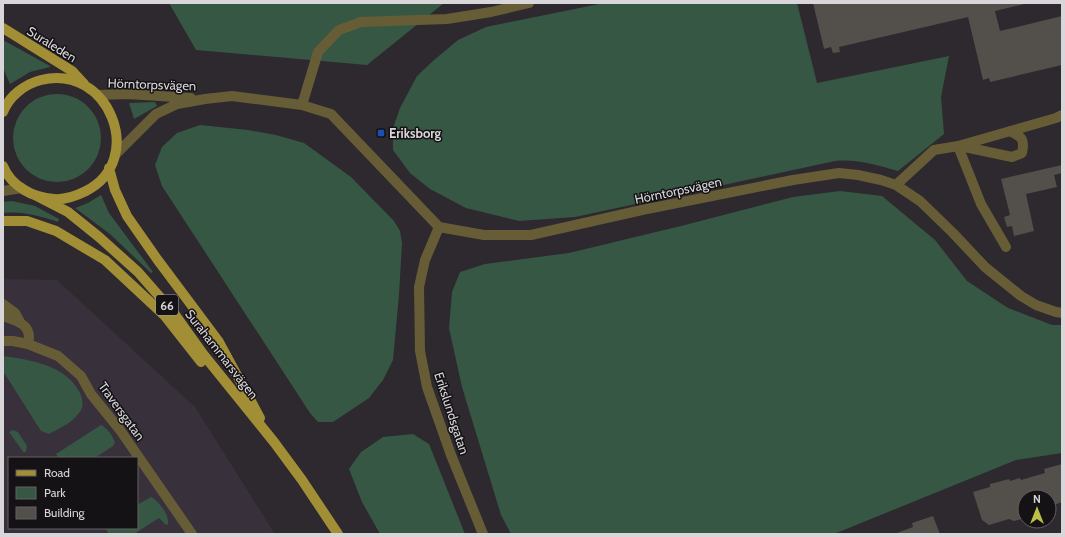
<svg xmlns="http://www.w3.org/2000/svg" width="1065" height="537" viewBox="0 0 1065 537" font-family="Cabin,sans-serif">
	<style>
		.built { fill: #38303a; fill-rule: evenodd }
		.green { fill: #365744 }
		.building { fill: #534f4a }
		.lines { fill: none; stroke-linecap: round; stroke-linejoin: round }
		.minor { stroke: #665d36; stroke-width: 10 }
		.major { stroke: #a28e35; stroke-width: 10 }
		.transit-dot { fill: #1a4fb4; stroke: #141214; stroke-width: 1.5 }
		.labels { text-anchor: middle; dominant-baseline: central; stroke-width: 3; stroke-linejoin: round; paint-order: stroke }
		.shield { fill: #141214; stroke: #9e9b9f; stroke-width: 1 }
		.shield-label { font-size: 12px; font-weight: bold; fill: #d9d6da }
		.street-label { font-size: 13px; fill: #d9d6da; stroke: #141214 }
		.poi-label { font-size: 13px; font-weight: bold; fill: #d9d6da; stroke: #141214; text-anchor: start }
	</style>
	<rect width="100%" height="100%" fill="#2d292e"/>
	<path class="built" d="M3,279L57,280L195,407L275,534H3ZM9,458H137V528H9Z"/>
	<path class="green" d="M169,3H444L367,65L196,50Z
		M604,3H797L817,83L949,56L941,97L944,134L898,171C875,165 859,159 835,161L575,217L519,221L466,208L430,189L410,173L393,150V128L400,108L417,76L434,60L458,40L486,27Z
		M3,40L50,66V67L30,72L10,84L3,68Z
		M13 138a44 44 0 1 1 88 0a44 44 0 1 1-88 0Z
		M155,102L157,106L134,119L129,103Z
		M200,125L248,130L276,135L304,143L351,177L394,221L400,231L402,243L399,295L393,360L383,380L369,398L333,422H318L310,413L162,186L155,165L162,147L177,133Z
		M840,191L882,196L935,240L967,281L1008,308L1052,325H1062V453L1016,460L834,534H511L501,515L462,387L449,328L452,292L460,272L485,264L569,253L685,225L793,197Z
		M101,195L109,213L153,272L151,273L110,234L75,208L88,203Z
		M12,201L35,206L59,219L58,222C40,216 22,211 3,213V202Z
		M3,356C31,360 66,365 80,393C83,400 84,407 79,413C72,423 60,428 49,434L41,431L3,371Z
		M101,425C107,428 112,435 115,442L113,446L95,458H58L56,454Z
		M13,430L18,432L27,446L26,451L24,453L9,432Z
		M413,434L429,444L465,534H380L362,502L349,469L361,452L383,437Z
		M151,497C158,500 170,516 168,524L166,525L159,518L134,534H109L105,528H137V505Z"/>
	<path class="building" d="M813,3H1029L995,11L1000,31L1062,16V65L990,82L989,78L983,80L968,17L839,47L840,52L833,53L831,47L824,49Z
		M1062,165V173L1054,175L1057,187L1026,194L1034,231L1014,236L1012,226L1007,227L1004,217L1010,215L1001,179Z
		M1062,464V502L1049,507V497H1025V518L1014,521L1009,519L989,525L982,520L973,492L990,487V484L1009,479L1010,481L1020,478L1021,480L1045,473L1044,469Z
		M933,516L940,534H894L913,527L912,523Z"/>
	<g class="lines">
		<path class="minor" d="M98,95L128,94L191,98
			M302,105L318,52L339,30L361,22L447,19L491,12L529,3
			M958,146L981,204L1006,247
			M960,146L1012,157L1022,153C1025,139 1022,137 1010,131
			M115,155L156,114L177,104L205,99L232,96L302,105L331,114L439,227L484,235H531L642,210L793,180L839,173L858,175L881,180L896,185L920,201L953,233L985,267L1021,296L1036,305L1056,312L1062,313
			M896,185L934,150L958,146L1056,118L1062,115
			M3,191L22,188
			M439,227L425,260L419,287L420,351L427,387L451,455L483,534
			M3,304L15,313L20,322
			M3,316C18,321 33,325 28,344
			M3,341H13L28,344L58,356L81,376L91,394L120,430L192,534"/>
		<path class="major" d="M3,28L72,71L84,84
			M3,112C9,96 25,84 41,80C109,63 147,160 86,191C76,196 66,200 54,199C33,198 11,186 3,166
			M109,168L115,190L127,216L157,259L219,342L260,418
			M35,195L68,212L99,237L138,272L173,312L203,354L274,442L302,480L338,534
			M3,221H27L56,231L105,260L164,315L201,362"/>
	</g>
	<rect class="transit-dot" x="377" y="129" width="8" height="8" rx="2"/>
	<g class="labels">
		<rect class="shield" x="156" y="295" width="22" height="20" rx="3"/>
		<g class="shield-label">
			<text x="167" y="305">66</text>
		</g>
		<g class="street-label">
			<text transform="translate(52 44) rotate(32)">Suraleden</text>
			<text transform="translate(152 84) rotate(2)">Hörntorpsvägen</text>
			<text transform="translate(678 190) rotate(-12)">Hörntorpsvägen</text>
			<text transform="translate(222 354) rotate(52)">Surahammarsvägen</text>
			<text transform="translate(122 411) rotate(54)">Traversgatan</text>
			<text transform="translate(452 413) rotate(72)">Erikslundsgatan</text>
		</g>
		<g class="poi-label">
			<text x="389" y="133">Eriksborg</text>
		</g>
	</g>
	<rect width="1065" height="537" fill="none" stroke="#d9d6da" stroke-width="8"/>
	<rect x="8" y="457" width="130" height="72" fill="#141214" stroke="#636063"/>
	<rect x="16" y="470" width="20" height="6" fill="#a28e35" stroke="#636063"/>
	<text x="44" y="477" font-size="12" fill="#d9d6da">Road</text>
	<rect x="16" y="487" width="20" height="12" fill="#365744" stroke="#636063"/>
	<text x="44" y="497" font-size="12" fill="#d9d6da">Park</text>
	<rect x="16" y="507" width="20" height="12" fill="#534f4a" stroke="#636063"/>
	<text x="44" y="517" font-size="12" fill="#d9d6da">Building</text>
	<g transform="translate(1037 509)"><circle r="19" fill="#141214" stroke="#636063"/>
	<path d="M0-3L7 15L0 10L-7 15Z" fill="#bcbf44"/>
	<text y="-6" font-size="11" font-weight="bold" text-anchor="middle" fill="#d9d6da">N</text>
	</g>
</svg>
